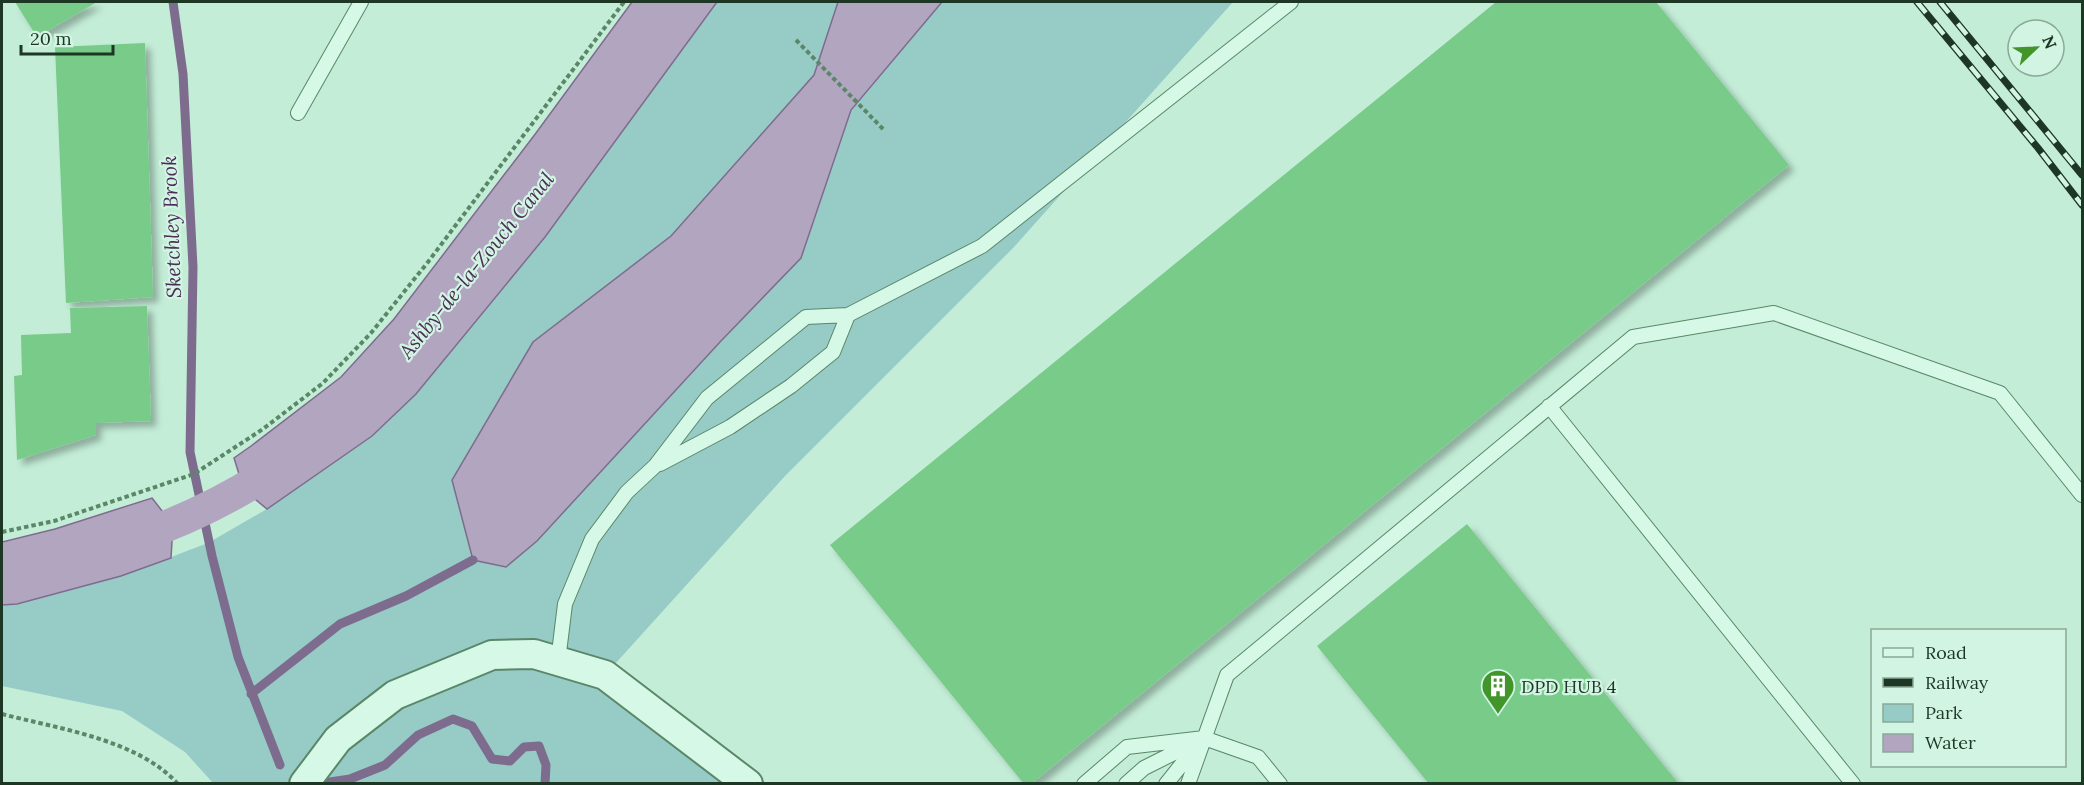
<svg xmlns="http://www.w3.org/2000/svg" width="2084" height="785" viewBox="0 0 2084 785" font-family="Lora,serif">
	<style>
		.green { fill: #97cbc6 }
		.water { fill: #b2a5c0; stroke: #7e6c8e; stroke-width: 1.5 }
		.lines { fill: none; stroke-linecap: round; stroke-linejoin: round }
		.stream { stroke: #7e6c8e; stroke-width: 9 }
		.canal { stroke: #b2a5c0; stroke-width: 32 }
		.building { fill: #79cb89; filter: url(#shadow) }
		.service-casing { stroke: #5a8768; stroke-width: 16 }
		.minor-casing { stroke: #5a8768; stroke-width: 32 }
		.path { stroke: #5a8768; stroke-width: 4; stroke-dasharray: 4.5 3; stroke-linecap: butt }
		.service { stroke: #d6f8e6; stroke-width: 14 }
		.minor { stroke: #d6f8e6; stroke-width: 28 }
		.rail-casing { stroke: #1e3725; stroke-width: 7 }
		.rail { stroke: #d2f5e3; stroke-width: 4.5; stroke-dasharray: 14; stroke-linecap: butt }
		.labels { text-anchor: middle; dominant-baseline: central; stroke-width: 4.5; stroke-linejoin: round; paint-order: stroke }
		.poi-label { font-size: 18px; fill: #1e3725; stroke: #d2f5e3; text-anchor: start }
		.water-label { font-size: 20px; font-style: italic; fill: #4b2d57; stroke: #d2f5e3 }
	</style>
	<defs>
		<filter id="shadow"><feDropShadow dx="5.5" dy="5.5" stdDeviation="3" flood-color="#0004"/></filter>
	</defs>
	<rect width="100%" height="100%" fill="#c3edd7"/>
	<path class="green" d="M717,2H1233L1014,247L785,476L605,675L748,783H213L185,752L122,711L2,686V605L17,604L121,576L208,543L267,509L372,436L416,394L545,237Z"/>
	<path class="water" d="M632,2H717L545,237L416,394L372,436L267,509L244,490L234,458L251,446L341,377L394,319L536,133Z
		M838,2H942L851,110L801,258L720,342L537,541L506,567L473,560L452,480L533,342L671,236L814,75Z
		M152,498L173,525L171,558L121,576L17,604L2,605V542L55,529Z"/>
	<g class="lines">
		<path class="stream" d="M173,2L183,74L193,267L190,452L212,556L238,657L280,765
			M251,694L340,624L406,596L473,560
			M330,782L350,779L385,765L418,735L453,719L472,726L492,759L510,761L524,747L539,746L546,765L545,784"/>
		<path class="canal" d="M132,539C185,521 234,497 281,465"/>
	</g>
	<path class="building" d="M15,2H97L37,37Z
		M1496,2H1656L1789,165L1031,784H1024L830,545Z
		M145,43L153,297L66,303L55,47Z
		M147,306L151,421L96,423V435L17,460L14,376L22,375L21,335L71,333L70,308Z
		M1467,524L1679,784H1429L1317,646Z"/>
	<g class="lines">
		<g class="service-casing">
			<path id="service" d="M298,113L361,2
				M1549,406L1853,784
				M660,464L730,427L791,386L833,352L848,315
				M558,661L565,604L592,539L627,492L655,466L707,398L806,317L848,315L982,246L1291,2
				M1084,784L1127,747L1204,738L1258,757L1280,784
				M1126,784L1144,768L1194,743
				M1166,784L1198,744
				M1188,784L1227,675L1633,337L1774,313L2000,393L2082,495"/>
		</g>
		<g class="minor-casing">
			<path id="minor" d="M304,784L338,739L395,695L492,655L534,654L605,675L748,784"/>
		</g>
		<path class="path" d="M796,40L885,131
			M2,532L54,521L194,474L263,429L323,383L371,333L428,262L624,2
			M2,714C59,729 137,739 178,784"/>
		<use href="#service" class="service"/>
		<use href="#minor" class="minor"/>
		<g class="rail-casing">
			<path id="rail" d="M1917,2L2038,148L2082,205
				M1940,2L2082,175"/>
		</g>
		<use href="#rail" class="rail"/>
	</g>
	<defs>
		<g id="building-pin" transform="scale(1.725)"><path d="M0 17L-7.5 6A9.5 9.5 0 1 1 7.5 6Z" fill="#42952b" stroke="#d2f5e3"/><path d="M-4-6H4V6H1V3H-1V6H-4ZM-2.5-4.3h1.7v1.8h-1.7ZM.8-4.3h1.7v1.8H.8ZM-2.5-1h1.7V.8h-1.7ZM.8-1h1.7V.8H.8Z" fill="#fff"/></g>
	</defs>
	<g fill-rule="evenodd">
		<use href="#building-pin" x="1498" y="686"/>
	</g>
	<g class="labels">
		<g class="poi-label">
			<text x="1521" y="686">DPD HUB 4</text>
		</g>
		<g class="water-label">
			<text transform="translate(171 227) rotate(-92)">Sketchley Brook</text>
			<text transform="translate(476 265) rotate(-51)">Ashby-de-la-Zouch Canal</text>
		</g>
	</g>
	<rect width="2084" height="785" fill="none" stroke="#1e3725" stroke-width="6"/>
	<rect x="1871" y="629" width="195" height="138" fill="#d2f5e3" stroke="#8aa997" stroke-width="1.5"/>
	<rect x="1883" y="648" width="30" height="9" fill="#d6f8e6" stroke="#8aa997" stroke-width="1.5"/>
	<text x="1925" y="659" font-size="18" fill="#1e3725">Road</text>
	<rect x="1883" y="678" width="30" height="9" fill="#1e3725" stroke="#8aa997" stroke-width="1.5"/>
	<text x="1925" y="689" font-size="18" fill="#1e3725">Railway</text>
	<rect x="1883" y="704" width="30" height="18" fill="#97cbc6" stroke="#8aa997" stroke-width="1.5"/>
	<text x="1925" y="719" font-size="18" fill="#1e3725">Park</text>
	<rect x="1883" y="734" width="30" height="18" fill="#b2a5c0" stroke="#8aa997" stroke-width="1.5"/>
	<text x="1925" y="749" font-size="18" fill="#1e3725">Water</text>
	<g transform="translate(2036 48) rotate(67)"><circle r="28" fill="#d2f5e3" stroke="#8aa997" stroke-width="1.5"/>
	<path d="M0-4.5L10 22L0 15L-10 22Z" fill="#42952b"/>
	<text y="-9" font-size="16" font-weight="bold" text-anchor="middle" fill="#1e3725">N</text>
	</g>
	<path d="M21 45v9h92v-9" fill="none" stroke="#1e3725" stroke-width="3"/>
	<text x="30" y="45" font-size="18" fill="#1e3725" stroke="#d2f5e3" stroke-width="4.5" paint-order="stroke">20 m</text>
</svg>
